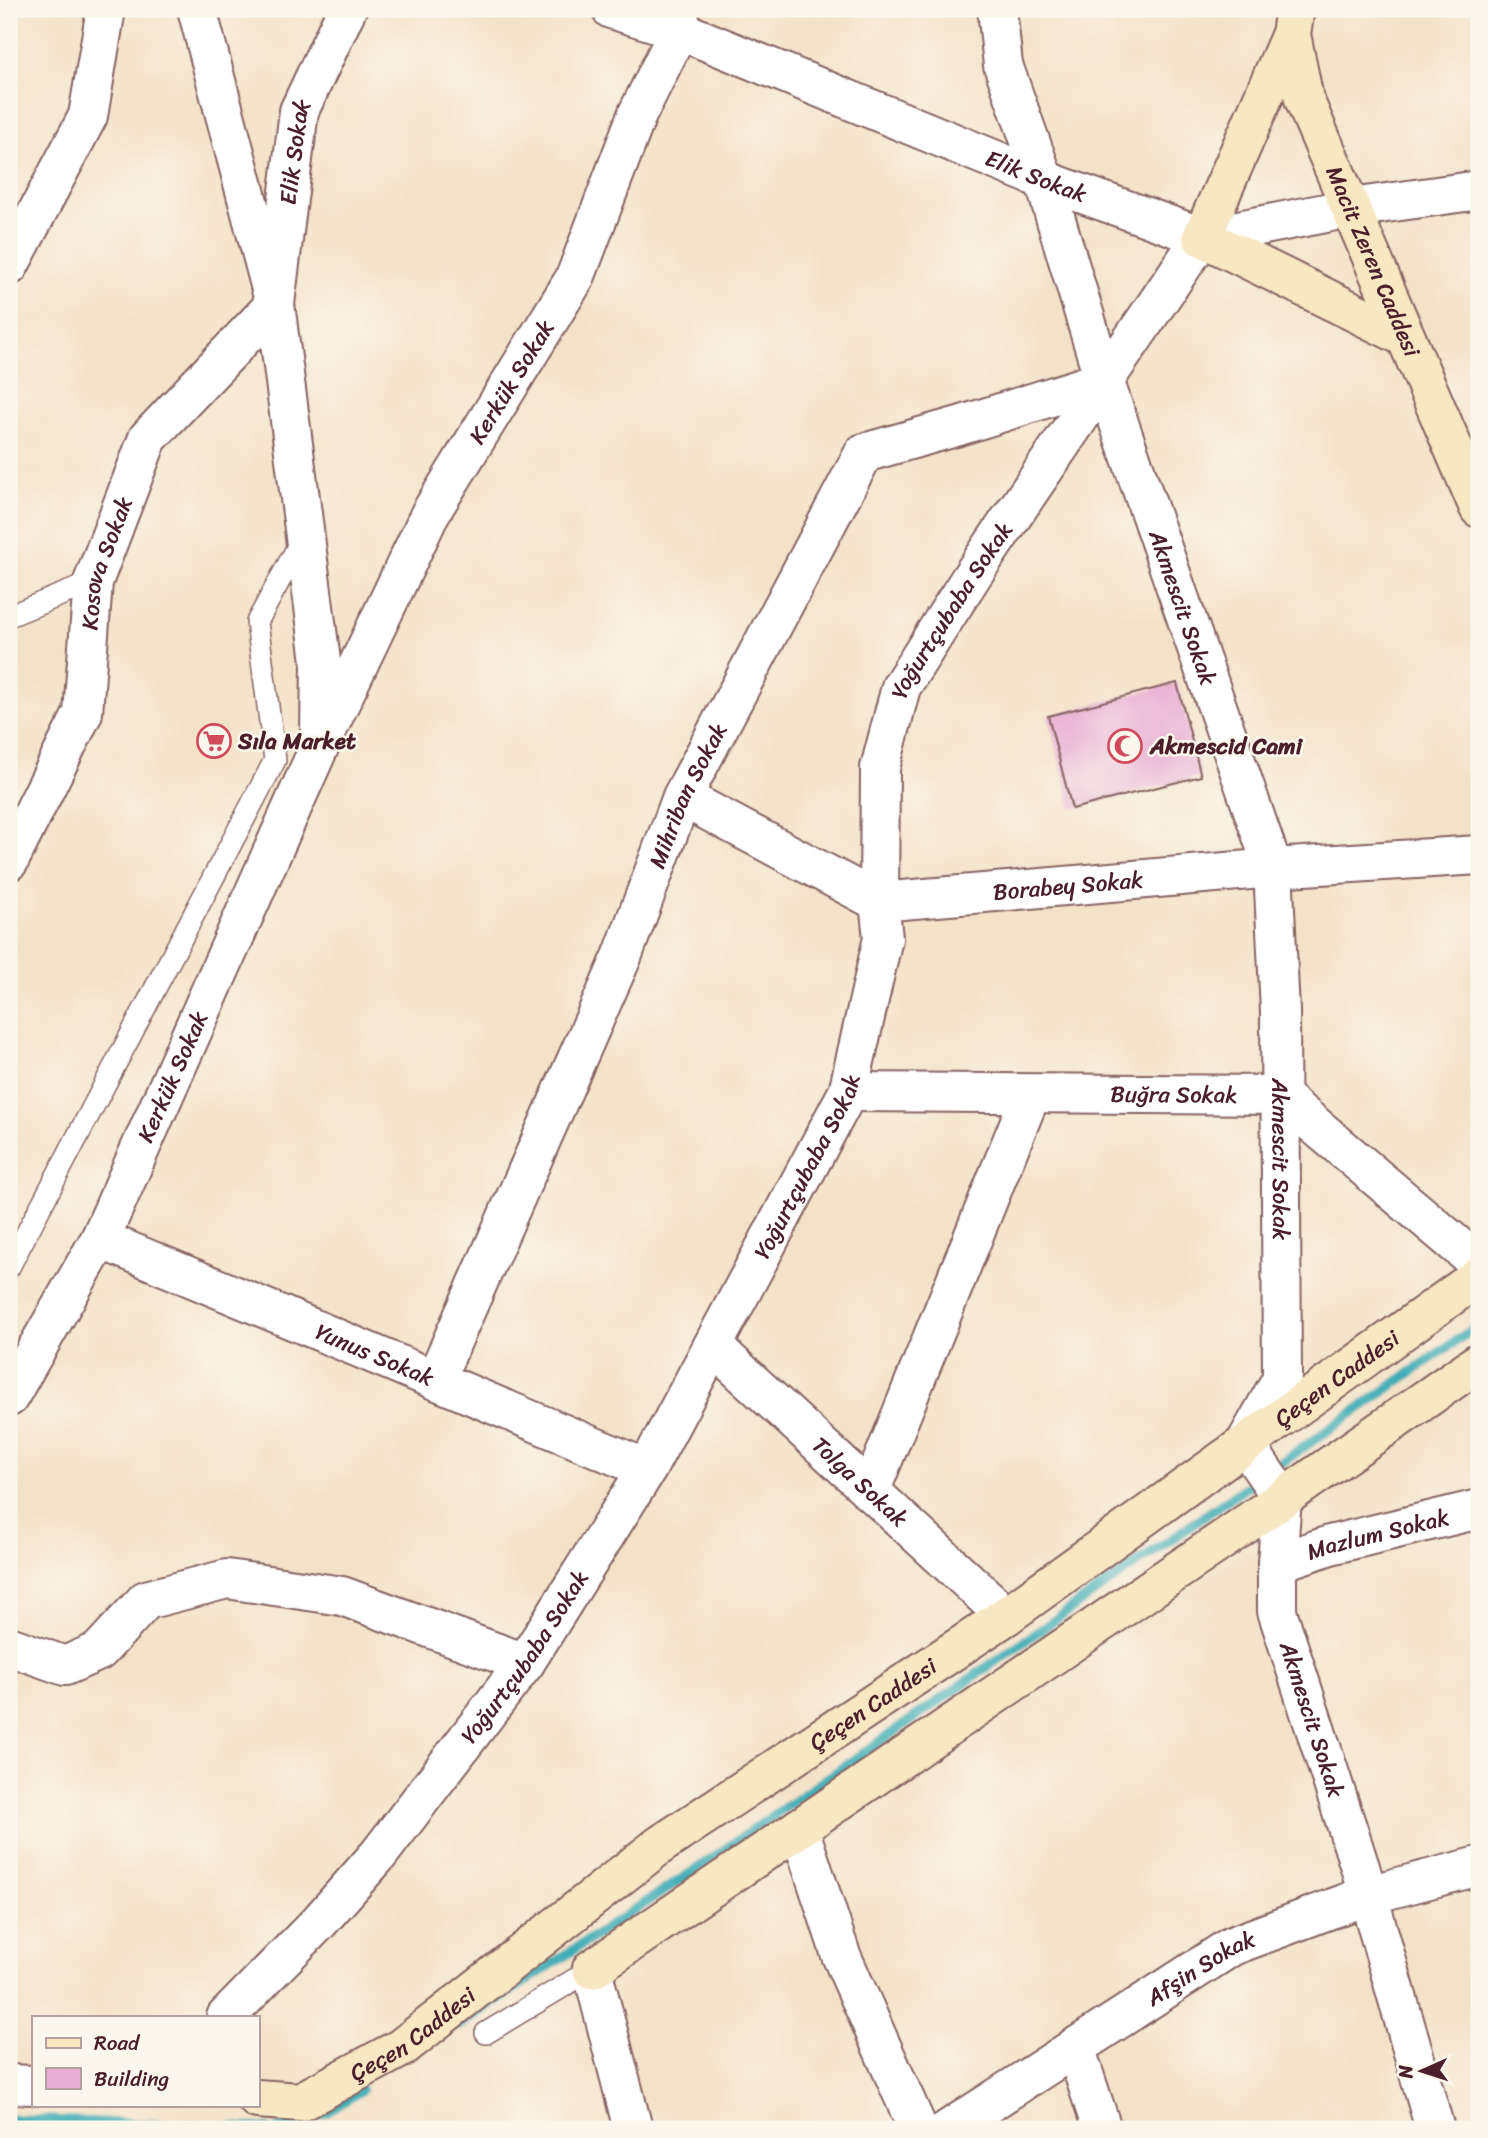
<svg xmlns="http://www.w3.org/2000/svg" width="1488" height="2138" viewBox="0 0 1488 2138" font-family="Sriracha,sans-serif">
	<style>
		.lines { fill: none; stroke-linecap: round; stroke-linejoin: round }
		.stream { stroke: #39aab5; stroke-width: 10 }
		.building { fill: #e7add3 }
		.lane-casing { stroke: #866362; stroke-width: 24 }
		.street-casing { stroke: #866362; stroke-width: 42 }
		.secondary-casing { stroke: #866362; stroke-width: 42 }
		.lane { stroke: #fff; stroke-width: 21 }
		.street { stroke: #fff; stroke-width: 38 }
		.secondary { stroke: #f8e7c3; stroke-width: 38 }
		.labels { text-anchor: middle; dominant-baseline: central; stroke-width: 5; stroke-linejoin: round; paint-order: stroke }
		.street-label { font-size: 23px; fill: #4a1f2b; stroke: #fbf7ec }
		.poi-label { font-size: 23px; font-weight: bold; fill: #4a1f2b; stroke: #fbf7ec; text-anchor: start }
	</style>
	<rect width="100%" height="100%" fill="#fbf7ec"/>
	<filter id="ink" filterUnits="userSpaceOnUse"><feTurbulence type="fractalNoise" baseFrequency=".0143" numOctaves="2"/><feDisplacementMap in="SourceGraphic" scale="14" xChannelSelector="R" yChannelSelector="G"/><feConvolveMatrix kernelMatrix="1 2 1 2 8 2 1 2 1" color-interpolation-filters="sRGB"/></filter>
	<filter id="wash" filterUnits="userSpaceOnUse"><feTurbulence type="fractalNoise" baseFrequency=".00686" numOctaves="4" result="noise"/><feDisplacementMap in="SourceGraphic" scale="28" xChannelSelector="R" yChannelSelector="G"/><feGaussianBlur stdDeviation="1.57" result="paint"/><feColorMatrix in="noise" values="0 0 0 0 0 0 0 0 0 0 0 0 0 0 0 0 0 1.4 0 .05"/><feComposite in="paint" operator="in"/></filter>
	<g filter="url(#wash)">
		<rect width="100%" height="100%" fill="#f4e2c8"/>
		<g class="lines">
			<path class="stream" d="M459,2025L694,1871L1479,1325
				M9,2119L267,2129
				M279,2129L325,2113L361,2090"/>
		</g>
		<g id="blocks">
			<path class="building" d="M1177,683L1201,776L1072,809L1048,716Z"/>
		</g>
	</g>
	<g filter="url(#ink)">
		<use href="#blocks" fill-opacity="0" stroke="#866362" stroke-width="2"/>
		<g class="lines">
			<g class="lane-casing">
				<path id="lane" d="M9,616L93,582
					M9,1267L275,760L257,622L302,539
					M486,2033L592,1969"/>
			</g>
			<g class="street-casing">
				<g id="street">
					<path d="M197,9L275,304L321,661L320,732"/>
					<path id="s1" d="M611,9L679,30L1044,180L1202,237L1351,208L1479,190"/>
					<path id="s2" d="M997,9L1003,65L1044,180L1104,380L1273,868L1280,1012L1282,1378L1245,1444L1282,1498L1277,1563V1611L1360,1867L1435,2129"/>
					<path d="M9,266L88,116L106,9"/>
					<path id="s3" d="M682,797L879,902L1273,868L1479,855"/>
					<path id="s4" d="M9,861L83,713L93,582L148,438L275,304L299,111L347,9"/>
					<path id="s5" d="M848,1092L1279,1095L1479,1264"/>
					<path id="s6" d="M100,1239L647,1469"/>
					<path id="s7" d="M713,1346L1006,1616"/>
					<path id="s8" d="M435,1380L622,957L682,797L864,453L959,426L1104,380"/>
					<path id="s9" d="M9,1397L100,1239L320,745L431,512L575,278L637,115L679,30L680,9"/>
					<path d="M870,1492L1031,1094"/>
					<path id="s10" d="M1277,1563L1330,1545L1479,1509"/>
					<path d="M9,1646L65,1666L99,1651L146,1600L227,1579L342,1596L525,1663"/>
					<path d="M799,1828L841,1955L918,2129"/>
					<path d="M592,1969L633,2129"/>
					<path id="s11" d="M226,2017L319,1922L379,1854L525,1663L647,1469L848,1092L883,938L879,902L880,768L901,687L973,574L1202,237"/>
					<path d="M1075,2047L1102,2129"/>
					<path d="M9,2084L33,2085"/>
					<path id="s12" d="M949,2129L1232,1946L1368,1895L1479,1866"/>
				</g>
			</g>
			<g class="secondary-casing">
				<g id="secondary">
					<path id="s13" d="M1295,9L1291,34L1304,99L1479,508"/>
					<path d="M1291,34L1202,237L1405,337"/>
					<path d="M592,1969L1243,1526L1479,1362"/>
					<path id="s14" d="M257,2099L300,2102L401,2048L660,1845L1006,1616L1479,1276"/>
				</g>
			</g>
			<use href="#lane" class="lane"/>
			<use href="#street" class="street"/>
			<use href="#secondary" class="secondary"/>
		</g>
	</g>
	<defs>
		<g id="supermarket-ring" transform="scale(1.75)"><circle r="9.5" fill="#fbf7ec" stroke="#d1495b" stroke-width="1.5"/><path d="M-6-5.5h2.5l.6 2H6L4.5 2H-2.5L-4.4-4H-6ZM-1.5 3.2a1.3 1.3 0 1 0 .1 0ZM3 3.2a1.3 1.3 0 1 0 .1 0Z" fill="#d1495b"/></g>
		<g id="mosque-ring" transform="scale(1.75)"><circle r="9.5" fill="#fbf7ec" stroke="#d1495b" stroke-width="1.5"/><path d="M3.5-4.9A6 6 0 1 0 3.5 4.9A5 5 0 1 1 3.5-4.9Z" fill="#d1495b"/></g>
	</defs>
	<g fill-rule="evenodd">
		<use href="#supermarket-ring" x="214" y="741"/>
		<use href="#mosque-ring" x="1125" y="746"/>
	</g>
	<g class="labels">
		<g class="street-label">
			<text stroke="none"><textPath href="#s4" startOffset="789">Elik Sokak</textPath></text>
			<text stroke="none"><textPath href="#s1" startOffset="457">Elik Sokak</textPath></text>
			<text stroke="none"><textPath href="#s13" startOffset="268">Macit Zeren Caddesi</textPath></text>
			<text stroke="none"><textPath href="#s9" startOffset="1134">Kerkük Sokak</textPath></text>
			<text stroke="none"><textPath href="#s4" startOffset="318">Kosova Sokak</textPath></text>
			<text stroke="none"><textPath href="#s2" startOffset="628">Akmescit Sokak</textPath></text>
			<text stroke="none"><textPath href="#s11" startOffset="1624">Yoğurtçubaba Sokak</textPath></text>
			<text stroke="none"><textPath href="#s8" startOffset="637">Mihriban Sokak</textPath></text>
			<text stroke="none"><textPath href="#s3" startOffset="413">Borabey Sokak</textPath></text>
			<text stroke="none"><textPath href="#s9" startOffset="360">Kerkük Sokak</textPath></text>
			<text stroke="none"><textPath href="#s5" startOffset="326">Buğra Sokak</textPath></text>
			<text stroke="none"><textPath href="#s2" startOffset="1195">Akmescit Sokak</textPath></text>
			<text stroke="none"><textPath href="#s11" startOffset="1036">Yoğurtçubaba Sokak</textPath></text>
			<text stroke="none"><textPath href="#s6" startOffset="298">Yunus Sokak</textPath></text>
			<text stroke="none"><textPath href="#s14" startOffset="1309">Çeçen Caddesi</textPath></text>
			<text stroke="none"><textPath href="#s7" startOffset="200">Tolga Sokak</textPath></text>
			<text stroke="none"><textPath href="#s10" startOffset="105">Mazlum Sokak</textPath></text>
			<text stroke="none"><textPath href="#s11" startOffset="469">Yoğurtçubaba Sokak</textPath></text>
			<text stroke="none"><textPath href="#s14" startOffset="742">Çeçen Caddesi</textPath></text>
			<text stroke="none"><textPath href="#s2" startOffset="1782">Akmescit Sokak</textPath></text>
			<text stroke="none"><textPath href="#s12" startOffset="299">Afşin Sokak</textPath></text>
			<text stroke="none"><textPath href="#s14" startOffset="175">Çeçen Caddesi</textPath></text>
		</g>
		<g class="poi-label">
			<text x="238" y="741">Sıla Market</text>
			<text x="1150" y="746">Akmescid Cami</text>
		</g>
	</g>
	<rect width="1488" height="2138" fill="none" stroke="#fbf7ec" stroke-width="35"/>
	<rect x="32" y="2016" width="228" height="91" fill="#fbf7ec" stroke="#b4a19f" stroke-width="2"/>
	<rect x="46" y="2038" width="35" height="10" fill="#f8e7c3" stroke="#b4a19f" stroke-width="2"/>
	<text x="94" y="2050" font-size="21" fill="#4a1f2b">Road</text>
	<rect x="46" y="2068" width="35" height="21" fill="#e7add3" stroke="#b4a19f" stroke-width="2"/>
	<text x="94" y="2086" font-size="21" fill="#4a1f2b">Building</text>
	<g transform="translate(1422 2071) rotate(267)" stroke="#fbf7ec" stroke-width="5" paint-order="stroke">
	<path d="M0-5L12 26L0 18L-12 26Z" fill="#4a1f2b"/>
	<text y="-10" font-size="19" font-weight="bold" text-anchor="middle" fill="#4a1f2b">N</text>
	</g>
</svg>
